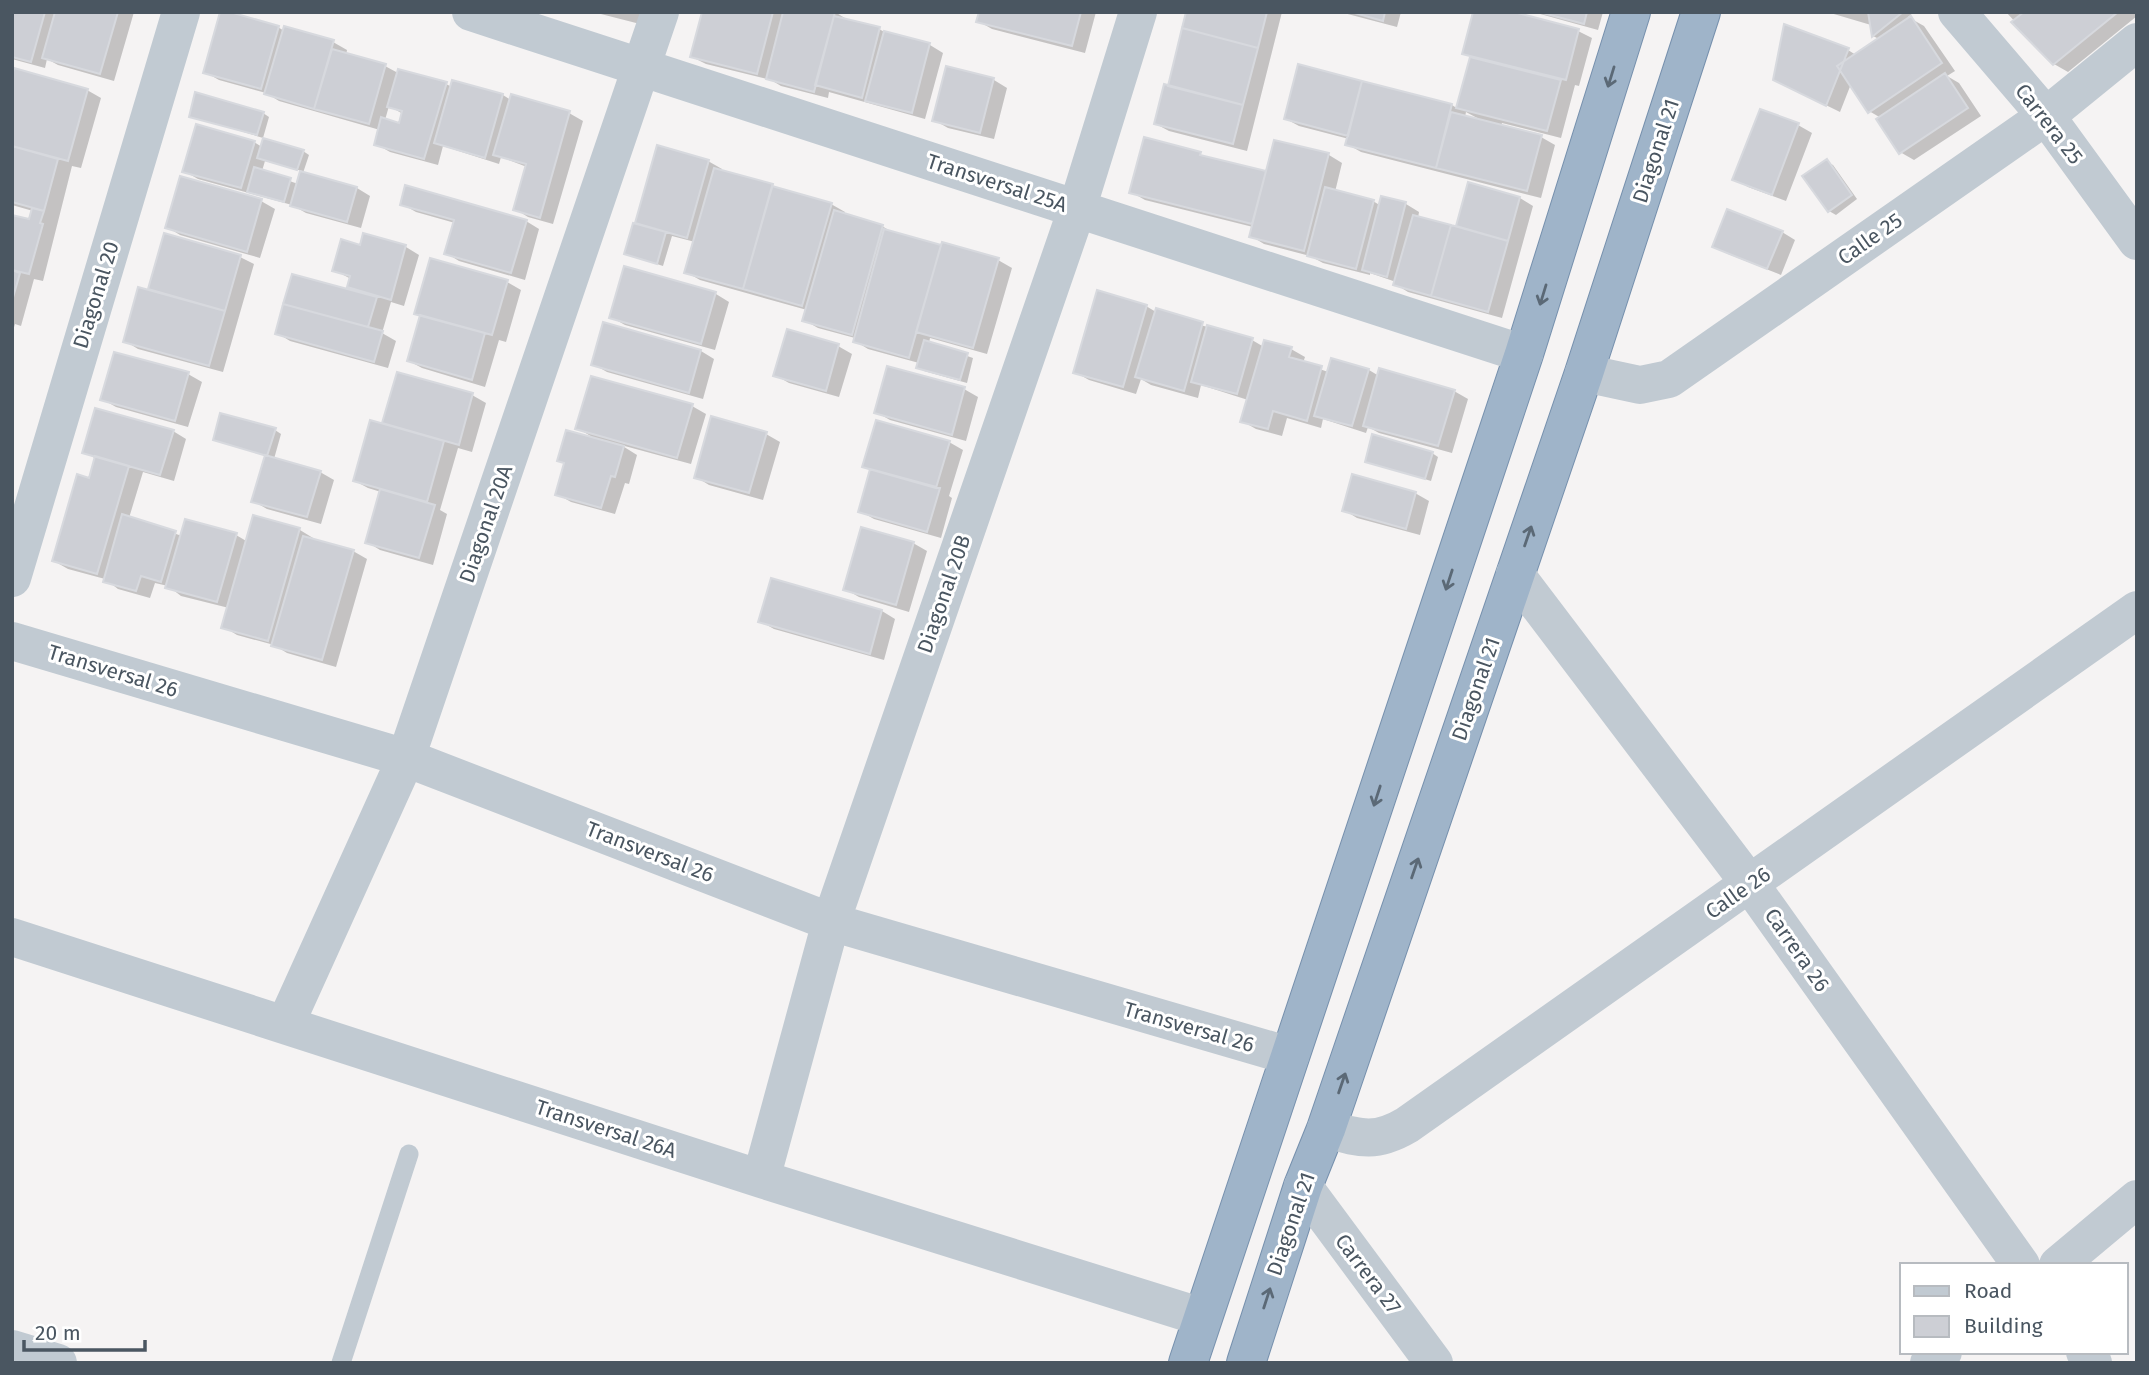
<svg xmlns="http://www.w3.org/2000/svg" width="2149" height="1375" viewBox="0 0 2149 1375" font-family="'Fira Sans',sans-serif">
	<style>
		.shadow { fill: #0003; fill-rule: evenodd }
		.building { fill: #cdcfd5; stroke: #d7d9de; stroke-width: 2 }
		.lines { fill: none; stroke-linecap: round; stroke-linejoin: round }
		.trunk-casing { stroke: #7690ad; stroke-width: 40 }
		.service { stroke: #c1cad2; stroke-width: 19 }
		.minor { stroke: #c1cad2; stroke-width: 38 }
		.trunk { stroke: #9fb4c9; stroke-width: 38 }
		.oneway { stroke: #5b6976 }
		.labels { text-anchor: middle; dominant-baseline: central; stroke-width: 6; stroke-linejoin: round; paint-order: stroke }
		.street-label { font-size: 21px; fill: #4a5661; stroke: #fff }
	</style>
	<rect width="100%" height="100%" fill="#f5f3f3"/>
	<path class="shadow" d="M12,12H134L114,81L58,65L47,59L45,68L12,59Z
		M593,12H643L640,24Z
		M703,12H835L848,20L879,29L888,34L930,45L943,53L925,119L829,92L828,98L781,86L771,80L706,64L692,57Z
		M980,12H1096L1085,53L992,29L978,21Z
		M1188,12H1282L1247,151L1169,131L1156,124L1169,88Z
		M1340,12H1401L1397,27Z
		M1533,12H1603L1598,30Z
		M1827,12H1914L1908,17L1924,26L1955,71L1947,76L1959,83L1981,116L1914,160L1900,152L1881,118L1869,111L1851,84L1840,112L1789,87L1848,50L1856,55L1879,39L1873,36L1871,25Z
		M2006,12H2137V16L2068,72L2054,64Z
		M278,27L284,31L333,42L347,50L346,55L385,66L398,73L446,84L452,87L453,82L503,95L511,100L569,113L583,121L553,224L528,217L515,209L527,167L501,157L499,164L443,146L438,165L390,152L376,144L380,130L279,101L266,93L219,80L205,72ZM389,106L403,114L401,125L385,120Z
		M1578,31L1592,38L1579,86L1575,85L1561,138L1502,123L1501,126L1541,137L1555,145L1541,198L1361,152L1347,144L1349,139L1299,126L1286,119L1299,66L1452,105L1458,109L1471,57L1464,53ZM1466,112L1479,119L1465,117Z
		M948,68L994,80L1007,88L994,139L948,128L934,120Z
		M12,82L87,90L101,98L81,168L72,166L43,281L34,279L21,326L15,324L12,334V216L30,221L33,211L12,205Z
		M263,113L269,117L263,138L191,116Z
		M1798,125L1812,133L1786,201L1748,187L1735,179Z
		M254,142L262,147L303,151L309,155L303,173L357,188L370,196L361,228L306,213L292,205L198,179L184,171ZM265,161L302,171L298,184L262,171Z
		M1276,142L1329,155L1342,163L1335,192L1373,201L1381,206L1383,198L1406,204L1419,212L1418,218L1457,228L1470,184L1520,198L1533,206L1502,318L1408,292L1395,284L1396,282L1370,273V275L1323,263L1310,256L1264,244L1251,236L1253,227L1145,200L1131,192L1200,154L1209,159L1267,173Z
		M659,147L708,161L722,169L721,171L831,204L845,212L844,215L882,226L895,234L998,260L1012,268L987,354L930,338L929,343L973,358L967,383L924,371L918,367L919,363L868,349L855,341V338L818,328L804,320L807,310L700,280L686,272L695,242L672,236L663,266L626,254Z
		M1827,162L1833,165L1857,199L1836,215L1829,211Z
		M261,201L275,209L260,258L180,235L167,227Z
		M402,204L526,221L539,229L525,280L459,261L446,253L455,223L416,212Z
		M1782,232L1795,240L1781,275L1728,254L1714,246Z
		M165,235L240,257L254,264L223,372L138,349L125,341L149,291Z
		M364,235L406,247L419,255L404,306L391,302L382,333L396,341L388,368L290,341L277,333L361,293L349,286L351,279L334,270L361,247Z
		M625,268L716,294L729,302L715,350L625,325L611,317Z
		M507,282L521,290L506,342L499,340L485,387L422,368L409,361Z
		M1146,306L1156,312L1252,340L1264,347L1291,349L1305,357L1303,363L1328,372L1369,370L1379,376L1454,391L1468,399L1452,453L1379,433L1368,427L1366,433L1323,419L1321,428L1287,418L1282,436L1256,429L1242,421L1248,400L1201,385L1198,398L1151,385L1141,379L1136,394L1089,380L1075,372Z
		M838,346L852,354L839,397L789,383L775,375Z
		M701,351L714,359L703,399L607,372L593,364Z
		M188,374L202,382L188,427L116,407L102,399Z
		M398,374L472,395L486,403L472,452L458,448L440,510L447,514L433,565L380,550L367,542L381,492L368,488L355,481L384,425Z
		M964,389L978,397L966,441L890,420L876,412Z
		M692,406L706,414L691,464L621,445L637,455L629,484L625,483L615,514L571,502L557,494L594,438L577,428Z
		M275,430L281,434L274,459L320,472L334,480L321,524L267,509L253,501L266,456L215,439Z
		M173,431L186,439L174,481L143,472L129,518L182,536L236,535L248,542L255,517L300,530L313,538V540L353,551L367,559L336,667L287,653L274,645L237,635L224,627L229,608L181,596L168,586L155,583L150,598L118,589L105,579L68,569L54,561L90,480L96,459L85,452Z
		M766,434L780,442L763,500L709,485L696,477Z
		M949,442L963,450L949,496L952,498L941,538L874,519L860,511L871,470L864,466Z
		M1432,453L1438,457L1431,481L1367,461Z
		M1415,493L1429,501L1420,535L1357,518L1344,510Z
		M913,543L927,551L909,612L859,597L845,589Z
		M882,611L895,619L884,660L774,629L760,621Z"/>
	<path class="building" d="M12,12H45L31,62L12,57Z
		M55,12H118L100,74L42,58Z
		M220,12H230L279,26L261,89L203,73Z
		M702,12H773L757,74L690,57Z
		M783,12H835L814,92L766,79Z
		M979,12H1081L1072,46L976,22Z
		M1186,12H1267L1258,48L1182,28Z
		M1351,12H1385L1383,21Z
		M1473,12H1514L1579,29L1566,80L1462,54Z
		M1539,12H1587L1584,24Z
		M1868,12H1903L1872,37Z
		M2024,12H2118L2053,65L2011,22Z
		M834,16L880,27L862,98L815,85Z
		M1911,16L1942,63L1868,113L1837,66Z
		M1784,24L1849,48L1826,106L1773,80Z
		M284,26L334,40L314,109L264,94Z
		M1182,28L1258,48L1243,105L1168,86Z
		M884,31L930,43L912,113L865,101Z
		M332,49L386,64L369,124L314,109Z
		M1470,57L1561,80L1547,131L1456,108Z
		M1298,64L1362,81L1348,136L1284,119Z
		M946,66L994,78L980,133L932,121Z
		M14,68L88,89L68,161L12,146V76Z
		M398,69L447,82L424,159L374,145L381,117L399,123L402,111L387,107Z
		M1945,73L1968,108L1899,154L1876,119Z
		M452,80L503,94L485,158L434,143Z
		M1362,81L1452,104L1436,168L1345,145Z
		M1164,84L1243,105L1233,144L1154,124Z
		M195,92L264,112L257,135L189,117Z
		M511,94L570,111L540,218L513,210L526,164L493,155Z
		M1760,109L1799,123L1772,195L1732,180Z
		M1451,112L1542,135L1527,191L1436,168Z
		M196,124L255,141L241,188L182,172Z
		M1144,137L1201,152L1200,155L1266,171L1252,224L1129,193Z
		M263,138L304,150L297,170L257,158Z
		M1274,140L1329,153L1304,251L1249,237Z
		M657,145L709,160L687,238L635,223Z
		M12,146L58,159L44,211L12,202Z
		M1827,159L1852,195L1828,212L1802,176Z
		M254,167L291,178L284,202L247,192Z
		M714,168L773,184L743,289L684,273Z
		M300,171L357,187L347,222L290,206Z
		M180,176L262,199L247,252L165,228Z
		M1468,182L1520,197L1508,241L1456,226Z
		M405,185L527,220L511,273L444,254L454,220L400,205Z
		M772,186L832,203L802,306L743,289Z
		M1325,187L1374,200L1356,269L1307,256Z
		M1381,196L1406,202L1387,277L1362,270Z
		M32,208L44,211L40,223L43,224L29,274L12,270V215L29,219Z
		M1727,209L1783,231L1767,269L1712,247Z
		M834,210L883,225L852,335L802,321Z
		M1413,215L1451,225L1431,296L1393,285Z
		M633,223L666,232L657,264L624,254Z
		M1451,225L1508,241L1488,312L1431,296Z
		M884,229L941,245L909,358L853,342Z
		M164,233L241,255L225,311L148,289Z
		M363,233L406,245L391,300L347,287L350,276L332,271L341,239L360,245Z
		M942,242L999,258L973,348L916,332Z
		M430,258L508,280L492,335L414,314Z
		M624,266L716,292L701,344L609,318Z
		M12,270L20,273L12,301Z
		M292,274L377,297L368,327L283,304Z
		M138,287L225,311L209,366L123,342Z
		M1097,290L1147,305L1123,387L1073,373Z
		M283,304L383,331L374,362L275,334Z
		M1156,308L1203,322L1184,391L1135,377Z
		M420,315L485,333L472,380L407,361Z
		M603,322L701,350L689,393L591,365Z
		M1207,325L1253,338L1237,394L1191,382Z
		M787,329L839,344L826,391L773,376Z
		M924,340L968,353L960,380L916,368Z
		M1264,340L1292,347L1289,357L1322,366L1307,421L1273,411L1268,429L1240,422Z
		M114,352L189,372L175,421L100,400Z
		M1331,358L1369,369L1352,426L1314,416Z
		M887,366L965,387L952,435L874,413Z
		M1379,368L1455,390L1438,446L1363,426Z
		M397,372L473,393L459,445L382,423Z
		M591,376L693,404L677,458L575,429Z
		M95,408L174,430L160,475L82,453Z
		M220,413L276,428L267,456L213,440Z
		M711,416L767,432L749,493L694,478Z
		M370,420L444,441L427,502L353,481Z
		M876,420L950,441L936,488L862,467Z
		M566,430L624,446L615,477L611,476L601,508L555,495L564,463L557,461Z
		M1372,434L1433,452L1425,479L1365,462Z
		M265,455L321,471L307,517L251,502Z
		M95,456L129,466L97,574L52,561L77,474L89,478Z
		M870,469L940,488L927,532L858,512Z
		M1352,474L1416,492L1406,529L1342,511Z
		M380,489L435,505L419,558L365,543Z
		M122,514L176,531L161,582L141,576L136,591L103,582Z
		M253,515L300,528L268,641L221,628Z
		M185,519L237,533L217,602L165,588Z
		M861,527L914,542L896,605L843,590Z
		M303,536L354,550L322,660L271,646Z
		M771,578L882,610L870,654L758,622Z"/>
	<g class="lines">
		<g class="trunk-casing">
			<path id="trunk" d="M1188,1363L1524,354L1631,12
				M1246,1363L1303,1186L1326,1129L1584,373L1701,12"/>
		</g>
		<path class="service" d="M341,1363L409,1154"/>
		<path class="minor" d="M471,12L1524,354
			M1957,12L2046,116L2137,241
			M1584,373L1640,385L1669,379L2046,116L2137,42
			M1515,574L1750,884L2021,1265
			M12,578L181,12
			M12,641L406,758L831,922L1290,1056
			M12,937L761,1179L1202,1317
			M285,1025L406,758L660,12
			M1326,1129C1359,1138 1375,1144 1407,1125L2137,610
			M761,1179L831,922L1077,209L1138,12
			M1303,1186L1434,1363
			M2058,1265L2137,1199
			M12,1349L58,1363
			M2085,1352L2093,1363
			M1929,1363L1943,1352"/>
		<use href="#trunk" class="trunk"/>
	</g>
	<defs><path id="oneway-shaft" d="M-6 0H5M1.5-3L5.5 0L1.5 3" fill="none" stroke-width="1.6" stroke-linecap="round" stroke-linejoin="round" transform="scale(1.75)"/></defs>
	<g class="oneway">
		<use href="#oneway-shaft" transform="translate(1611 77) rotate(107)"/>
		<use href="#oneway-shaft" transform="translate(1543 295) rotate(107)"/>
		<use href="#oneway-shaft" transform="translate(1528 536) rotate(-71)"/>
		<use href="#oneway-shaft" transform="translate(1449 580) rotate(108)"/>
		<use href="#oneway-shaft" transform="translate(1377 796) rotate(108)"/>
		<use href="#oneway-shaft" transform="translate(1415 868) rotate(-71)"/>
		<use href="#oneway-shaft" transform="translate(1342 1083) rotate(-71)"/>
		<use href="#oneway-shaft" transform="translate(1267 1298) rotate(-72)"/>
	</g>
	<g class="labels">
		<g class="street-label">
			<text transform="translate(2049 124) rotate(52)">Carrera 25</text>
			<text transform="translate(1656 151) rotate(-72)">Diagonal 21</text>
			<text transform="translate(997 183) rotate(18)">Transversal 25A</text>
			<text transform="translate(1870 239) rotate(-35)">Calle 25</text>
			<text transform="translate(96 295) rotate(-73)">Diagonal 20</text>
			<text transform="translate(486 524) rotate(-71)">Diagonal 20A</text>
			<text transform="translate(944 594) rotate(-71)">Diagonal 20B</text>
			<text transform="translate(113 671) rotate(17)">Transversal 26</text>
			<text transform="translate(1476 689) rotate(-71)">Diagonal 21</text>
			<text transform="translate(650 852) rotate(21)">Transversal 26</text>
			<text transform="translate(1738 893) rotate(-35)">Calle 26</text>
			<text transform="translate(1797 950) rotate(55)">Carrera 26</text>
			<text transform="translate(1189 1027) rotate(16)">Transversal 26</text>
			<text transform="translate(606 1129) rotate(18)">Transversal 26A</text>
			<text transform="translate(1291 1224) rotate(-71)">Diagonal 21</text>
			<text transform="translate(1368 1274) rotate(53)">Carrera 27</text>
		</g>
	</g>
	<rect width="2149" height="1375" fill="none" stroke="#4a5661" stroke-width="28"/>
	<rect x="1900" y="1263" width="228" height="91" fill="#ffffff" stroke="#b7bbc0" stroke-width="2"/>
	<rect x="1914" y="1286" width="35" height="10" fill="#c1cad2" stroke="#b7bbc0" stroke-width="2"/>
	<text x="1964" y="1298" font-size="21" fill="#4a5661">Road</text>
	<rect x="1914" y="1316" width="35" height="21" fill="#cdcfd5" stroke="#b7bbc0" stroke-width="2"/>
	<text x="1964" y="1333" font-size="21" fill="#4a5661">Building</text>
	<path d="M24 1340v10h121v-10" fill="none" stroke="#4a5661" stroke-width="3.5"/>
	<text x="35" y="1340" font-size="21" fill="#4a5661" stroke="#ffffff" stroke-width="5" paint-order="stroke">20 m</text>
</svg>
